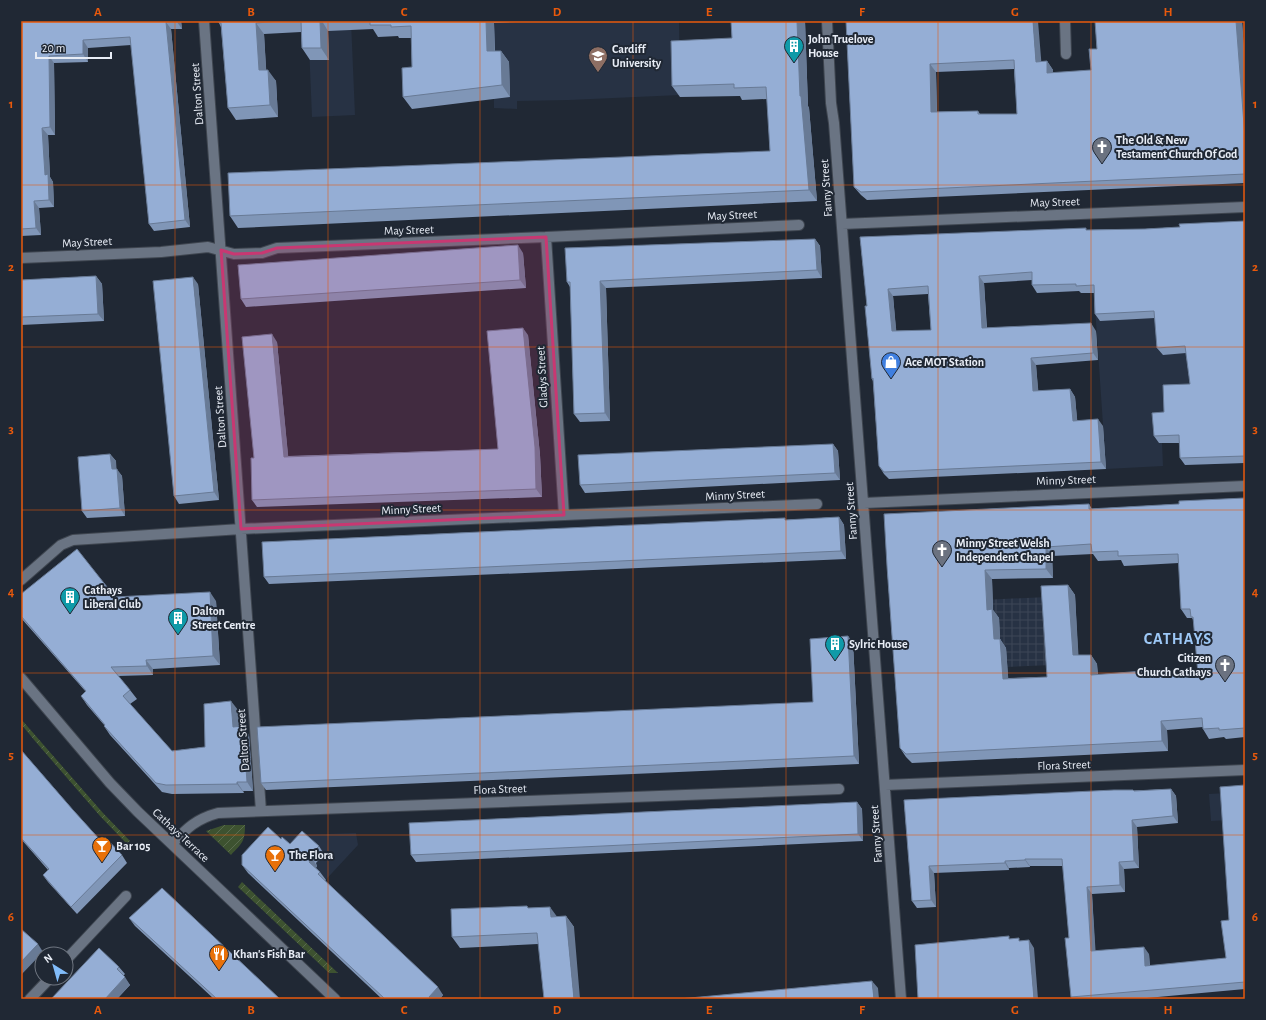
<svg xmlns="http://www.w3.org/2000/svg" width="1266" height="1020" viewBox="0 0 1266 1020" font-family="'Alegreya Sans',sans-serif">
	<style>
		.built { fill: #273244 }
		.industrial { fill: url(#industrial-grid) }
		.garden { fill: url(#garden-furrows) }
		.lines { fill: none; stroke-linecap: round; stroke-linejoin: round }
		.minor-casing { stroke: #3f4650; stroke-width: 12 }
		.minor { stroke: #6a7483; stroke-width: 10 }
		.wall { fill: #8096b7; fill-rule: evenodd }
		.shaded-wall { fill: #687a95 }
		.building { fill: #95aed5; stroke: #687a95; fill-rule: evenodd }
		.marked { fill: #c83872; fill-opacity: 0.2; stroke: #c83872; stroke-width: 3; stroke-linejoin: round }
		.grid { fill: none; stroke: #e8590c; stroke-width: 1; stroke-opacity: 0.55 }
		.labels { text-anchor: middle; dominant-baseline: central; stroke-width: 4; stroke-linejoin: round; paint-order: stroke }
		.poi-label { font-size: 12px; font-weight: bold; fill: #e8edf6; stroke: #202834; text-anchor: start }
		.street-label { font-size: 12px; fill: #e8edf6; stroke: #202834 }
		.district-label { font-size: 16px; font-weight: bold; letter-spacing: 1px; fill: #9dc8f6; stroke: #202834 }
		.neatline { fill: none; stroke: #e8590c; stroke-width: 1.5 }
		.grid-label { font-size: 13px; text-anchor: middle; font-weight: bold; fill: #e8590c }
	</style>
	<defs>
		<pattern id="industrial-grid" width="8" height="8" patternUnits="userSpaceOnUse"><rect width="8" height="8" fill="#273244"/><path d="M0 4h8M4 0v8" fill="none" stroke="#3c4656"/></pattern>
		<pattern id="garden-furrows" width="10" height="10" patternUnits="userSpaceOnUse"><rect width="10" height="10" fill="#3d5230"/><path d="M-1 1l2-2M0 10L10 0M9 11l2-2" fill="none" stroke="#596b4f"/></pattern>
	</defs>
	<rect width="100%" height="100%" fill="#202834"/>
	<path class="built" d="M308,21H351L355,115L312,117Z
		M493,21H679L680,95L569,100L517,101V109L494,108Z
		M1245,228V463L1185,465L1184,443H1162L1163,466L1106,469L1095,307Z
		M1245,792V819L1211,821L1209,794Z
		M356,833L358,845L293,915L248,873L247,863L272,836Z"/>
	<path class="industrial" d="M1048,597L1052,665L983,668L982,600Z"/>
	<path class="garden" d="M21,719L103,813L130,841L127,844L100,816L35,741L21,724Z
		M224,825H245C245,842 242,843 231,855L206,831Z
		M242,882L338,973H329L238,887Z"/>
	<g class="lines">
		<g class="minor-casing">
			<path id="minor" d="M204,21L261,811
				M827,21L831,103L834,123L901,999
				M1065,21L1066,54
				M842,224L1245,207
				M546,237L564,515
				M21,258L161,252L208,247L234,254L262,253L277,248L546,237L799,225
				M864,503L1245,486
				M21,580L61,545L73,540L241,529L817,504
				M21,678L110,783L138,812L335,999
				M885,785L1245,770
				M172,844C187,828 196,819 218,813L839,789
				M66,960L126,896
				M30,999L50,978"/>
		</g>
		<use href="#minor" class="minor"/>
	</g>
	<path class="wall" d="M21,21H181L182,29H171L190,227L154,231L149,224L131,45L88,48V62L54,63L55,135H48L50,177L53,182L54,207L39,208L41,235L21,236Z
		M219,21H516V22L494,23L495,51H501L509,62L510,97L412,109L403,97L412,67L411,38H399L398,36L378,37L373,29L328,31L329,60H310L302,48L301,32L264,34L266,70L276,81L278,117L236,120L228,108L221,27L219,23Z
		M731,21H805L808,106L809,108L817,201L238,228L230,216L770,151L767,99L742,100L740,96L680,97L672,86L732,38Z
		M846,21L1041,61H1047L1053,70V73L1091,70L1097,49L1095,21H1242L1245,66V183L867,200L861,195L854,187ZM1014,69L1017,114H980L978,111L937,112L936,72Z
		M1245,221V463L1185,465L1180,458L1179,443H1159L1154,436L1164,412L1190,384L1186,353L1163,355L1157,348L1155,318L1100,321L1095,314L1094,293H1081L1079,291L1037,293L1032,285V280L984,283L987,328L1096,331L1098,360L1036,365L1038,391L1070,389L1075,397L1077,420L1103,426L1106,469L889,479L884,474L879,466L873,381L872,379L867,306L860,237L1087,230L1145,229L1180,227ZM928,294L931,330L896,331L893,296Z
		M815,239L820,246L822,278L606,288L610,421L580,422L574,414L570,287L567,282Z
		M523,253L526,288L246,307L241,299Z
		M96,276L102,284L104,321L21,325V280Z
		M198,284L219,500L179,504L174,496Z
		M528,335L540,455L542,497L257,507L252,500L254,458L277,342L288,456L498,449Z
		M833,444L838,451L840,480L585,493L580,485Z
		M110,454L116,461V469L122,476L125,516L87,518L82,511Z
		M1245,498V737L1226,739L1224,737L1209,739L1203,729V727L1167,730L1168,751L912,763L906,757L900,748L887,566L1089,504L1092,509L1179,504ZM1093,554L1098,561L1121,560L1124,566L1179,563L1181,609L1187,618H1192L1194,621L1198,674L1162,676L1157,670L1098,675L1097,664L1091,655H1078L1075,595L1068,585L1047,677L1008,678L1006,648L1000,639L999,618L993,610L992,579L1053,578L1052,556Z
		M839,517L844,525L846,559L269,584L264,577L786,520Z
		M21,594L216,601L220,665L153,669V675L118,676L130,690L137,699L130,704L172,751L205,747L238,710L239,726H243L249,735L253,791H243L244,793L172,794L162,792L110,735L104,726H105L87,705L81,696L86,692L21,618Z
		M848,636L853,643L859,764L266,790L261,783L813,702Z
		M21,750L73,810L101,841L122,855L127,863L77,914L48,882L43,875L48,870L21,839Z
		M1245,785V989L1136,999H1072L1071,997L1069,938L1063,866H1030V867L1009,868V870L934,873L936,907L917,908L912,901L904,800L1171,789L1176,796L1178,823L1137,827L1139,868L1124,869L1125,892L1092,894L1095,951L1149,954L1150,966L1226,958L1229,920Z
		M857,802L862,809L863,841L416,862L411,855Z
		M281,839L290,844L319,846L324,854L316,863L317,866L316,868L320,872L326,880L325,881L443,995L440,999H382L248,873L242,865Z
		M528,908L557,917L566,916L574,927L538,944L460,948L452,937Z
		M129,918L280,999H214L135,926Z
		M119,967L125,974L123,976L130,985L117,999H51Z"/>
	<path class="shaded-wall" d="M177,21H181L182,29L177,22Z
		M320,21H322L328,31L329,60L321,48Z
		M486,21H493L494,23L495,63L487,51Z
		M797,21H805L808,106L809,108L817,201L809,190L800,96Z
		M1033,21H1038L1042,70L1036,62Z
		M1236,21H1242L1245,66V138Z
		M166,22L171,29L190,227L185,220Z
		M256,23L264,34L267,82L259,70Z
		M83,40L88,48V62L83,54Z
		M501,51L509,62L510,97L502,85Z
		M49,56L54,63L55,135L50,127Z
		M1047,61L1053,70V82L1047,73Z
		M930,64L936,72L937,121L931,112Z
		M268,70L276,81L278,117L270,105Z
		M42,128L48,135L50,177L53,182L54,207L49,200L45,175Z
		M34,201L39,208L41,235L36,228Z
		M815,239L820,246L822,278L817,270Z
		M518,245L523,253L526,288L520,280Z
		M96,276L102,284L104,321L98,314Z
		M979,276L984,283L987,335L982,328Z
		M193,277L198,284L219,500L214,492Z
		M600,281L606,288L610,421L605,413Z
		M888,289L893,296L897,338L892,331Z
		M1091,323L1096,331L1098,360L1093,353Z
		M523,328L528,335L540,455L542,497L536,489Z
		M272,334L277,342L289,464L284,457Z
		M1031,358L1036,365L1039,398L1033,391Z
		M1070,389L1075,397L1078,428L1073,421Z
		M1098,419L1103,426L1106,469L1101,462Z
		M833,444L838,451L840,480L835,473Z
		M110,454L116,461L117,476L112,469Z
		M117,469L122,476L125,516L120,508Z
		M839,517L844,525L846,559L841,551Z
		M1046,547L1052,556L1053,578L1046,569Z
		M985,570L992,579L993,610L999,618L1000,639L1006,648L1009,688L1003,679L994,639L987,610Z
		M1068,585L1075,595L1079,664L1073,655Z
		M210,592L216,601L220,665L213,656Z
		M848,636L853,643L859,764L854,756Z
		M1091,655L1097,664L1098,685L1091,675Z
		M146,660L153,669V675L147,666Z
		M1157,670L1164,679L1158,676Z
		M231,701L238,710L239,736L233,727Z
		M1161,721L1167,730L1168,751L1162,741Z
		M243,726L249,735L253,791L247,782Z
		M237,782L243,791L244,793L237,784Z
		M1171,789L1176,796L1178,823L1173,816Z
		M857,802L862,809L863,841L858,834Z
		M1132,820L1137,827L1139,868L1134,861Z
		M312,858L317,866L314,870L309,862Z
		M1025,859L1030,866V867L1025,860Z
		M1005,861L1009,868V870L1005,863Z
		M1119,862L1124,869L1125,892L1120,885Z
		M929,866L934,873L936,907L931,900Z
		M1087,887L1092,894L1096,958L1091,951Z
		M550,907L558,918L551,917Z
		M566,916L574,927L580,999H574Z
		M1029,940L1034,948L1038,999H1034Z
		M38,944L43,952L21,975V962Z
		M1144,947L1149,954L1150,973L1145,966Z
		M125,977L130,985L117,999H105Z
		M872,981L878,988L879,999H874Z
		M438,987L443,995L440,999H430L429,997Z"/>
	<path class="building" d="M21,21H177V22H166L185,220L149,224L130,37L83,40V54L49,56L50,127L42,128L45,175L48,174L49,200L34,201L36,228L21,229Z
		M219,21H280L256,23L259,70H268L270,105L228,108L221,23H219Z
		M301,21H320L321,48H302Z
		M370,21H486L487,51H501L502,85L403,97L402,68L412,67L411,26L391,27V25H370Z
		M731,21H797L800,96H801L809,190L230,216L228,173L770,151L766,87L734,88V84L672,86L671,41L732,38Z
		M846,21H1033L1036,62L1047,61V73L1091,70L1089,49H1097L1095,21H1236L1245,138V174L861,192L854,187ZM1014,60L1017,114H978V111L931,112L930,64Z
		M1245,221V456L1180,458L1179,435L1154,436L1152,413L1164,412L1163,385L1190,384L1185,346L1157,348L1154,311L1095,314L1094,285L1076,286V284L1032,285V272L979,276L982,328L1091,323L1093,353L1031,358L1033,391L1070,389L1073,421L1098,419L1101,462L884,472L879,466L873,378L872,379L865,306H867L860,237L1086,228V230L1145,229L1180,227L1179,224ZM928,286L931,330L892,331L888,289Z
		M815,239L817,270L600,281L605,413L574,414L570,282H567L565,248Z
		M518,245L520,280L241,299L238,265Z
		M96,276L98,314L21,317V280Z
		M193,277L214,492L174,496L153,281Z
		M523,328L535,447L536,489L252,500L251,458H254L242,337L272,334L284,457L498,449L487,331Z
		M833,444L835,473L580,485L578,455Z
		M110,454L112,469H117L120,508L82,511L78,457Z
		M1245,498V728L1219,730V728L1203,729L1202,718L1161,721L1162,741L906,754L900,748L887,566L884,514L1089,504V509L1179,504V501ZM1091,544L1092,552L1118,551V556L1178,554L1181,609H1190L1191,617H1193L1198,674L1158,676L1157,670L1091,675V655H1073L1068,585L1041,586L1047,677L1003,679L1000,639H994L992,609L987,610L985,570L1046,569V547Z
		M839,517L841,551L264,577L262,542L785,518V520Z
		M77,549L115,597L210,592L213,656L146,660L147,666L111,667L130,690L123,696L172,751L205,747L204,704L231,701L233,727L243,726L247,782H237V784L166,785L156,783L104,726L105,725L81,696L86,691L21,616V594Z
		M848,636L854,756L261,783L257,727L813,702L810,639Z
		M21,750L73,810L101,841L105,837L122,855L71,907L43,875L49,869L21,838Z
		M1245,785V982L1071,997L1065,938H1069L1062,859H1025V860L1005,861V863L929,866L931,900L912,901L904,800L1114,790H1133L1134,791L1171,789L1173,816L1132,820L1134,861L1119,862L1120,885L1087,887L1091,951L1144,947L1145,966L1226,958L1221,921L1229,920L1220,787Z
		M857,802L858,834L411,855L409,823Z
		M268,827L281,839L282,837L290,844L302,831L319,846L309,856L312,858L309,862L320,872L318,874L438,987L429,997L431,999H385L242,865V855Z
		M162,888L280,999H217L129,918Z
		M527,906L528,908L550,907L551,917L566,916L574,999H544L537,933L452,937L451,909Z
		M21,929L38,944L21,962Z
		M1009,936V939L1019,938V941L1029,940L1034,999H918L915,945Z
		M99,948L119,967L117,969L125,977L105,999H51Z
		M872,981L874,999H679Z"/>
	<path class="marked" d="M546,237L564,515L241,529L221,250L234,254L262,253L277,248Z"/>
	<path class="grid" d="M175,21V999M328,21V999M480,21V999M633,21V999M786,21V999M938,21V999M1091,21V999M21,185H1245M21,347H1245M21,510H1245M21,673H1245M21,835H1245"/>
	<defs>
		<g id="building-pin" transform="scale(1)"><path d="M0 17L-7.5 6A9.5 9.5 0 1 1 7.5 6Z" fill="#0f9aa8" stroke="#202834"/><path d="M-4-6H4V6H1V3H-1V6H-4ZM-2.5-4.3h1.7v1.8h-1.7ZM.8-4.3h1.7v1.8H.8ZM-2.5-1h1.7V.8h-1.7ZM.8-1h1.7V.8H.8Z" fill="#fff"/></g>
		<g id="university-pin" transform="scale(1)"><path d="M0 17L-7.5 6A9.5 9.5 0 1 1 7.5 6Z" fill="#8d6e63" stroke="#202834"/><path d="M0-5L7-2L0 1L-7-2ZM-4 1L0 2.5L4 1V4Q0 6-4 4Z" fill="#fff"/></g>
		<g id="church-pin" transform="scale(1)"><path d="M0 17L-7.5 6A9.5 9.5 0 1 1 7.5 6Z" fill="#6b7280" stroke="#202834"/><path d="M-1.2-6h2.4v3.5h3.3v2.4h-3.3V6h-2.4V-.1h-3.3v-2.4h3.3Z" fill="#fff"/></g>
		<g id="shop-pin" transform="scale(1)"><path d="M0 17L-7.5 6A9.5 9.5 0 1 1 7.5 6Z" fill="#3f7fe0" stroke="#202834"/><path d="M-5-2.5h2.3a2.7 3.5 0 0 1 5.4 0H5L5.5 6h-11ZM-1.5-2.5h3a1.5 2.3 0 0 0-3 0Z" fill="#fff"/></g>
		<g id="bar-pin" transform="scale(1)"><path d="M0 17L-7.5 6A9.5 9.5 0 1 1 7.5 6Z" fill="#e8710a" stroke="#202834"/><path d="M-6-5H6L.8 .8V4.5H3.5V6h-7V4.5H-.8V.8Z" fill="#fff"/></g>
		<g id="restaurant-pin" transform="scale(1)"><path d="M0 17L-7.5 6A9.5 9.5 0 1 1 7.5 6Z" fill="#e8710a" stroke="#202834"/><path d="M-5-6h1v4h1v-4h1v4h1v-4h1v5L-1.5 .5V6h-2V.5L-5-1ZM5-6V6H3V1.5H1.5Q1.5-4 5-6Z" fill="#fff"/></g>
	</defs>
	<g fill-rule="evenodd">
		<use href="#building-pin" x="794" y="46"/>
		<use href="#university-pin" x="598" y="56"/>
		<use href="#church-pin" x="1102" y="147"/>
		<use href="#shop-pin" x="891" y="362"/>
		<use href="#church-pin" x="942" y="550"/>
		<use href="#building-pin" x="70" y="597"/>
		<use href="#building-pin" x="178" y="618"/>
		<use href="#building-pin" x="835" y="644"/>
		<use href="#church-pin" x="1225" y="665"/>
		<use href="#bar-pin" x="102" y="846"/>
		<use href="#bar-pin" x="275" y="855"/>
		<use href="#restaurant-pin" x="219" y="954"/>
	</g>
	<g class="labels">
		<g class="poi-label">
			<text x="808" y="39">John Truelove<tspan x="808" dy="14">House</tspan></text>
			<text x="612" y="49">Cardiff<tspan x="612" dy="14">University</tspan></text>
			<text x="1116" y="140">The Old &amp; New<tspan x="1116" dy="14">Testament Church Of God</tspan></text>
			<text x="905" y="362">Ace MOT Station</text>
			<text x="956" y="543">Minny Street Welsh<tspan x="956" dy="14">Independent Chapel</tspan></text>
			<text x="84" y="590">Cathays<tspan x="84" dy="14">Liberal Club</tspan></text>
			<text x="192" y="611">Dalton<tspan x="192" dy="14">Street Centre</tspan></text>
			<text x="849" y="644">Sylric House</text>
			<text x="1211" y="658" text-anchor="end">Citizen<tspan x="1211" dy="14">Church Cathays</tspan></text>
			<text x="116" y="846">Bar 105</text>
			<text x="289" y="855">The Flora</text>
			<text x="233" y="954">Khan's Fish Bar</text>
		</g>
		<g class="street-label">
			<text transform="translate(197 94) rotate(-94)">Dalton Street</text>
			<text transform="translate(826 188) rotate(-94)">Fanny Street</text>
			<text transform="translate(1055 202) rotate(-2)">May Street</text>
			<text transform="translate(732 215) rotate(-3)">May Street</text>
			<text transform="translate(409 230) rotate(-2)">May Street</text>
			<text transform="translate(87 242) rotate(-3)">May Street</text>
			<text transform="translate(542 377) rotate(-93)">Gladys Street</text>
			<text transform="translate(220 417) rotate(-94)">Dalton Street</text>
			<text transform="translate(1066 480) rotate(-2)">Minny Street</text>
			<text transform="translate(735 495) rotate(-3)">Minny Street</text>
			<text transform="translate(411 509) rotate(-3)">Minny Street</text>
			<text transform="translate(851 511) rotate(-94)">Fanny Street</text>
			<text transform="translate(243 740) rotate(-94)">Dalton Street</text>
			<text transform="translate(1064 765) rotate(-2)">Flora Street</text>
			<text transform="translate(500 789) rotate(-2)">Flora Street</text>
			<text transform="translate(876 834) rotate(-94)">Fanny Street</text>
			<text transform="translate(181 835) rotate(43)">Cathays Terrace</text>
		</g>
		<g class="district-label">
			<text x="1178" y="639">CATHAYS</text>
		</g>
	</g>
	<rect width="1266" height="1020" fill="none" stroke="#202834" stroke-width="44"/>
	<g transform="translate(54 966) rotate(323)"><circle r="19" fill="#202834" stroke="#707782"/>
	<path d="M0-3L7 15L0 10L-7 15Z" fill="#81bcfa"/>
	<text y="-6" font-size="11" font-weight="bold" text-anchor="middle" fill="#e8edf6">N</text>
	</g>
	<path d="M36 52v6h75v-6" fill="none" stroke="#e8edf6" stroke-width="2"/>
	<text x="42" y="52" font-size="12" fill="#e8edf6" stroke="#202834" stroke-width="3" paint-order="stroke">20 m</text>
	<rect x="22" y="22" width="1222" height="976" class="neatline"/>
	<g class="grid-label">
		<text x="98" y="16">A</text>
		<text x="251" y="16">B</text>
		<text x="404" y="16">C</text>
		<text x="557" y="16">D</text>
		<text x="709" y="16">E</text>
		<text x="862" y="16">F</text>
		<text x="1015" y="16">G</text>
		<text x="1168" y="16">H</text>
		<text x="11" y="108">1</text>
		<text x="1255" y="108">1</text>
		<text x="11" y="271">2</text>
		<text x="1255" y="271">2</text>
		<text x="11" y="433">3</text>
		<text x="1255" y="433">3</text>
		<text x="11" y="596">4</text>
		<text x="1255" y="596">4</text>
		<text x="11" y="759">5</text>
		<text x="1255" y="759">5</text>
		<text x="11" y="921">6</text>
		<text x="1255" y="921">6</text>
		<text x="98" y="1014">A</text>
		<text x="251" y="1014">B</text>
		<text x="404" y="1014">C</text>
		<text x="557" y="1014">D</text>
		<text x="709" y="1014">E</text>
		<text x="862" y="1014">F</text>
		<text x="1015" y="1014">G</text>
		<text x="1168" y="1014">H</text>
	</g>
</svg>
